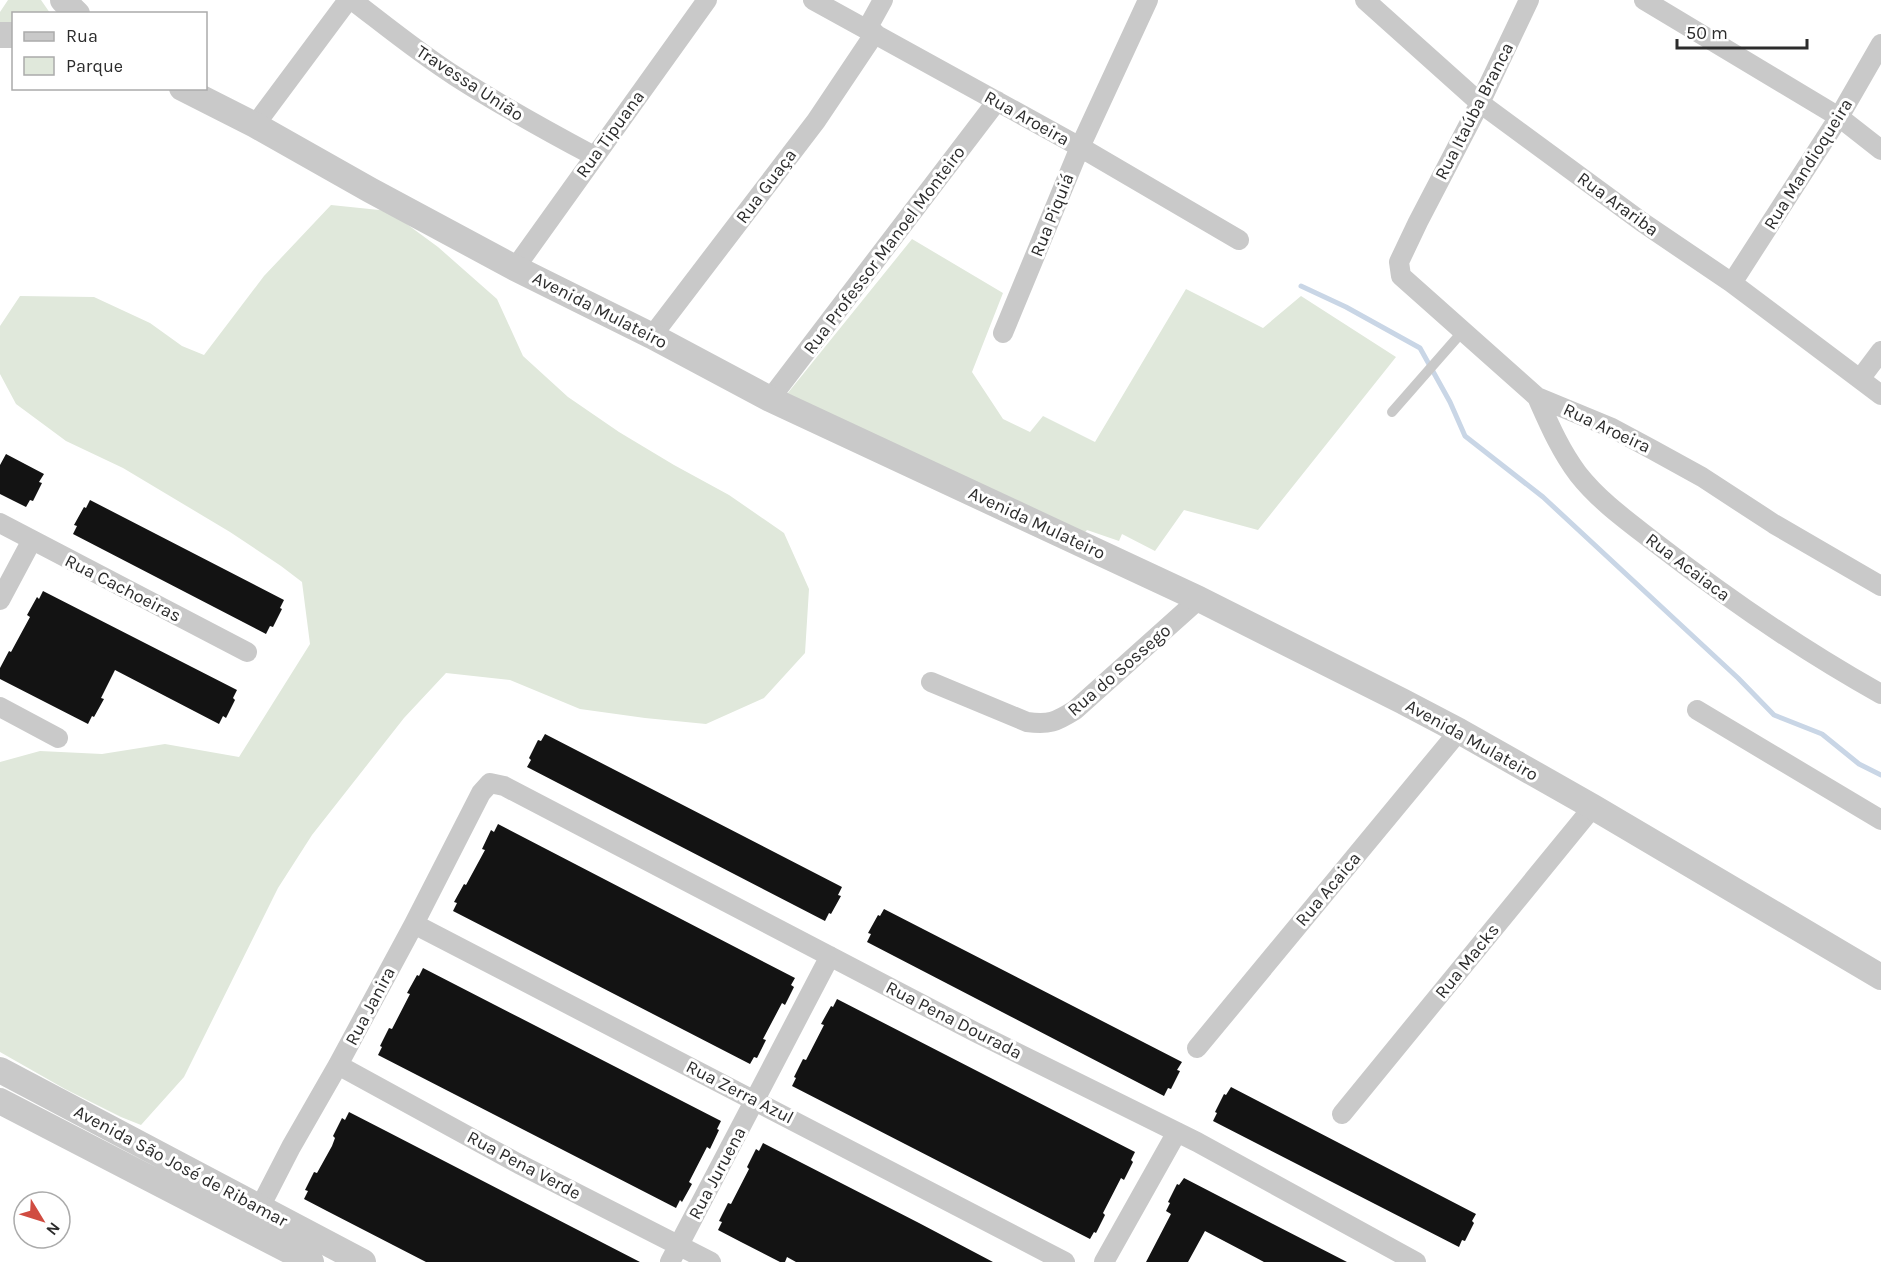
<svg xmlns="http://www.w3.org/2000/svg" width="1881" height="1262" viewBox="0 0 1881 1262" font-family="Karla,sans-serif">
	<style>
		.green { fill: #e0e8db }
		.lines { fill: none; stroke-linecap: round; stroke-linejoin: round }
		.stream { stroke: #c9d6e6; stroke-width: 5 }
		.building { fill: #131313 }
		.service { stroke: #c9c9c9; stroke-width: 10 }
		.minor { stroke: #c9c9c9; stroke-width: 20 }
		.tertiary { stroke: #c9c9c9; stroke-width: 26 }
		.labels { text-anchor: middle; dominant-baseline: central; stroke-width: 6; stroke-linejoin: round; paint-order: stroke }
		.street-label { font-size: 18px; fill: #2c2c2c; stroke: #fff }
	</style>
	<rect width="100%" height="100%" fill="#fff"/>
	<path class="green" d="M8,0H41L50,13L14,14L13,27L0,24V12Z
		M331,205L389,211L438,247L497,299L523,356L568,397L619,432L674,465L729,495L784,533L809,589L805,653L764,698L706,724L645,718L580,709L510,680L446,673L404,718L312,835L278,888L184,1077L141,1125L121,1117L65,1089L0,1052V762L40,751L102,754L165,744L239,757L310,644L302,582L281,566L230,532L123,468L66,441L16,404L0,374V326L20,296L94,297L150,323L182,346L204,355L264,276Z
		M912,239L1003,293L972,372L1003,419L1030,432L1043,416L1095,442L1186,289L1263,328L1301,296L1396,357L1258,530L1184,510L1155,551L1122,534L1119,541L1087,530L1080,538L787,394Z"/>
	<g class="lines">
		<path class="stream" d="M1301,286L1346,307L1420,348L1450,402L1465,436L1543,497L1738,678L1774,715L1822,734L1859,764L1881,775"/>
	</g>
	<path class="building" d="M6,454L44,474L39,482L42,483L33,501L30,500L26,507L0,494V465Z
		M90,500L284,600L280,608L282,609L273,627L270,626L266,634L73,534L77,526L74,525L84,507L86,508Z
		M43,591L237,690L233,698L235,700L226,718L223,716L219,724L115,670L101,698L104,699L94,717L92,716L88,724L0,679V668L9,651L11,652L30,617L27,615L37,597L39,599Z
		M545,734L842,887L838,895L841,896L831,914L829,913L825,921L527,767L531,760L529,758L538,740L541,741Z
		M498,824L795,978L791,985L794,987L785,1005L782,1003L763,1039L766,1040L757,1058L754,1057L750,1064L453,911L457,903L454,902L464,884L466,885L485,850L482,849L491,830L494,832Z
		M884,909L1182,1062L1177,1070L1180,1071L1171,1089L1168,1088L1164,1096L867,942L871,934L868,933L878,915L880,916Z
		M423,968L721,1121L717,1129L719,1130L710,1149L707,1147L689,1182L692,1184L682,1202L680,1200L676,1208L378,1055L382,1047L380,1046L389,1028L392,1029L410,994L407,993L417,975L419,976Z
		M837,999L1135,1152L1131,1160L1133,1162L1124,1180L1121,1178L1103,1213L1105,1215L1096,1233L1094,1232L1090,1239L792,1086L796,1078L794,1077L803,1059L806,1060L824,1025L821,1024L831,1006L833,1007Z
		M1231,1087L1476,1214L1472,1221L1474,1223L1465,1241L1462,1240L1459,1247L1213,1121L1217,1113L1215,1112L1224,1094L1226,1095Z
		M349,1112L386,1131L640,1262H426L327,1211L304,1199L308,1191L305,1190L314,1172L317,1173L332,1146L335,1138L333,1136L342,1118L345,1120Z
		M763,1143L919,1223L993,1262H796L787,1257L785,1262H780L741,1242L718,1230L722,1222L719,1221L728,1203L731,1204L749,1169L747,1167L756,1149L759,1151Z
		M1184,1178L1273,1224L1347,1262H1264L1205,1231L1188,1262H1146L1171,1214L1166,1211L1170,1203L1168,1202L1177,1184L1179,1185Z"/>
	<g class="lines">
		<path class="service" d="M1392,412L1463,331"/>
		<path class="minor" d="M352,0C386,26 419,53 455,76C500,105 547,131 594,156
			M813,0L1080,147L1239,240
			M1365,0L1480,103L1642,222L1732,283L1881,395
			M1529,0L1480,103L1418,222L1399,262L1401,276L1537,397L1612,428L1653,450L1702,477L1774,524L1881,586
			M1644,0L1839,117L1881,150
			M867,29L883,0
			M255,125L348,0
			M515,268L707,0
			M1732,283L1839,117L1881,44
			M1003,333L1080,147L1148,0
			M652,336L816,121L875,33
			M1860,379L1881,351
			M1537,397C1549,424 1560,450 1578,474C1600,502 1629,522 1657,544C1728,599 1802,650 1881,694
			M770,399L997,101
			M0,523L247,652
			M0,600L32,540
			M931,682L1027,722C1049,725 1056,722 1075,710L1199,599
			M0,707L58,738
			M1697,710L1881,820
			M414,924L1065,1262
			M1197,1048L1459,731
			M338,1065L519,1164L711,1262
			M1342,1114L1593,807
			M254,1219L291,1147L338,1065L414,924L481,793L490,783L504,786L975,1032L1197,1142L1416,1262
			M670,1262L830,956
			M1104,1262L1177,1132"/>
		<path class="tertiary" d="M63,0L77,14
			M0,35H14
			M182,88L255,125L370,190L515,268L652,336L770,399L1199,599L1402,701L1459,731L1593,807L1881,977
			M0,1070L363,1262
			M0,1101L311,1262"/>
	</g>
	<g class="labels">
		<g class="street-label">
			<text transform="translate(470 83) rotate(33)">Travessa União</text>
			<text transform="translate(1474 111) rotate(-63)">Rua Itaúba Branca</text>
			<text transform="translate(1027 118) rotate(29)">Rua Aroeira</text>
			<text transform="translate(610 134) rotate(-54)">Rua Tipuana</text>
			<text transform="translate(1808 164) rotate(-58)">Rua Mandioqueira</text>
			<text transform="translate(766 186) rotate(-53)">Rua Guaça</text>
			<text transform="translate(1618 204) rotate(36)">Rua Arariba</text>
			<text transform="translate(1052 215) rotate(-68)">Rua Piquiá</text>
			<text transform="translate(884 250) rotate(-53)">Rua Professor Manoel Monteiro</text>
			<text transform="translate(600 310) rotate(27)">Avenida Mulateiro</text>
			<text transform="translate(1607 428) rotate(25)">Rua Aroeira</text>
			<text transform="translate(1037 523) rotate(25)">Avenida Mulateiro</text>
			<text transform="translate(1688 567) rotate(37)">Rua Acaiaca</text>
			<text transform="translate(123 588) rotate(27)">Rua Cachoeiras</text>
			<text transform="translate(1119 670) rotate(-41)">Rua do Sossego</text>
			<text transform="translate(1472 740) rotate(29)">Avenida Mulateiro</text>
			<text transform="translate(1328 889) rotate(-50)">Rua Acaica</text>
			<text transform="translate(1467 961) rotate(-51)">Rua Macks</text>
			<text transform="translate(370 1006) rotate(-62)">Rua Janira</text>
			<text transform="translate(954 1020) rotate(27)">Rua Pena Dourada</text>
			<text transform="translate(740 1092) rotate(27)">Rua Zerra Azul</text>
			<text transform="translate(524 1165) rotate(28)">Rua Pena Verde</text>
			<text transform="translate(181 1166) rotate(28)">Avenida São José de Ribamar</text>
			<text transform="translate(717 1173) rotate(-62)">Rua Juruena</text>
		</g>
	</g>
	<rect x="12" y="12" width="195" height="78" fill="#ffffff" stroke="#ababab" stroke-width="1.5"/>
	<rect x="24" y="32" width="30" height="9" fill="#c9c9c9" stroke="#ababab" stroke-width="1.5"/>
	<text x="66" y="42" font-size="18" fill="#2c2c2c">Rua</text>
	<rect x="24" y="57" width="30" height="18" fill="#e0e8db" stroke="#ababab" stroke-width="1.5"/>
	<text x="66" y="72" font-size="18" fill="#2c2c2c">Parque</text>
	<g transform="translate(42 1220) rotate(128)"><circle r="28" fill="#ffffff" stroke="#ababab" stroke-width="1.5"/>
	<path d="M0-4.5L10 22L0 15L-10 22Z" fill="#d04c41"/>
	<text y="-9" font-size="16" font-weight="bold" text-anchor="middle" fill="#2c2c2c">N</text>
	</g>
	<path d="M1677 39v9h130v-9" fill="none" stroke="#2c2c2c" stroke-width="3"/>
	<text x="1686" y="39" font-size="18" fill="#2c2c2c" stroke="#ffffff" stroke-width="4.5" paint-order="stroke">50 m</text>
</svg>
